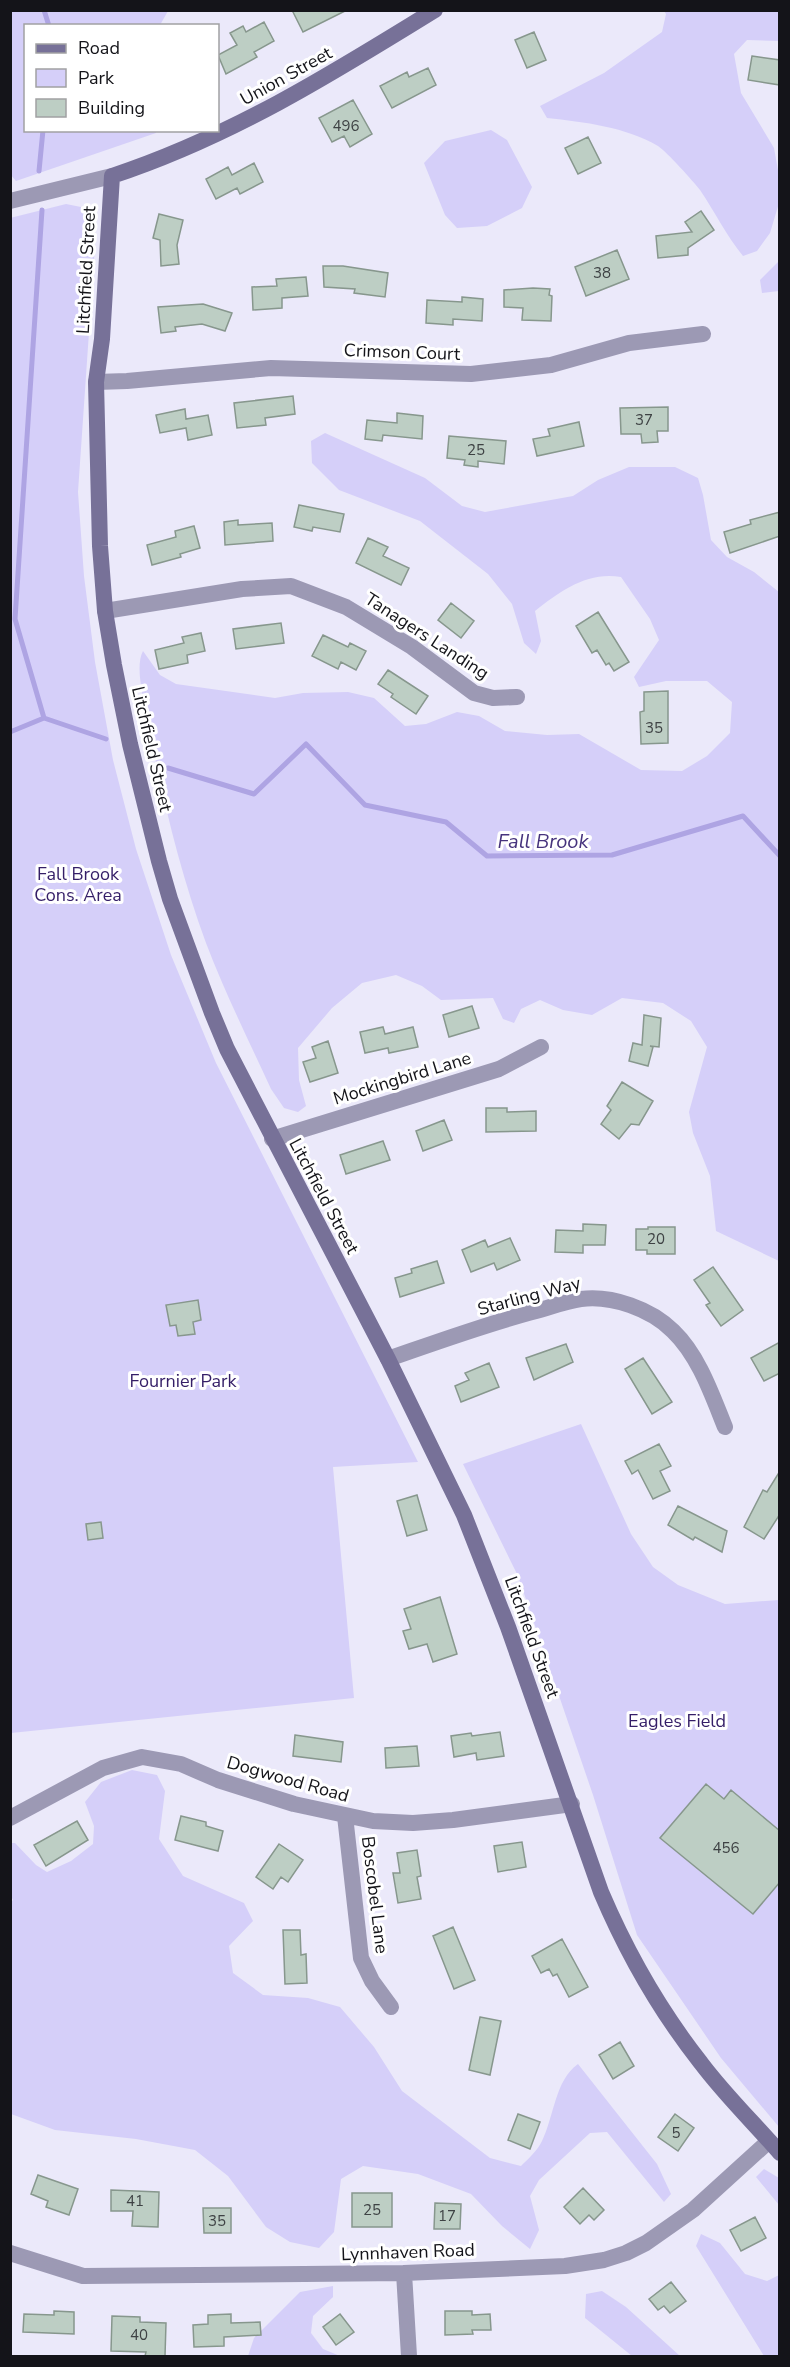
<svg xmlns="http://www.w3.org/2000/svg" width="790" height="2367" viewBox="0 0 790 2367" font-family="'Nunito Sans',sans-serif">
	<style>
		.green { fill: #d5cff9 }
		.lines { fill: none; stroke-linecap: round; stroke-linejoin: round }
		.stream { stroke: #aea4e3; stroke-width: 5 }
		.building { fill: #bdcec4; stroke: #87978d; stroke-width: 1.5 }
		.minor { stroke: #9c99b4; stroke-width: 16 }
		.tertiary { stroke: #9c99b4; stroke-width: 16 }
		.secondary { stroke: #777198; stroke-width: 16 }
		.labels { text-anchor: middle; dominant-baseline: central; stroke-width: 6; stroke-linejoin: round; paint-order: stroke }
		.number-label { font-size: 15px; fill: #3e4244 }
		.street-label { font-size: 18px; fill: #141419; stroke: #fff }
		.park-label { font-size: 18px; fill: #341e67; stroke: #fff }
		.water-label { font-size: 20px; font-style: italic; fill: #46337d; stroke: #fff }
	</style>
	<rect width="100%" height="100%" fill="#ebe9fa"/>
	<path class="green" d="M11,10L168,11L160,25L26,26V130L156,131V133L16,181L10,174Z
		M664,11H779V41L747,40L734,54L741,93L774,148L779,176V203L770,233L757,251L743,256C726,235 715,212 700,190C693,181 667,152 658,146C626,127 584,122 547,118L540,106L604,73L662,32L666,14Z
		M491,130L507,140L532,187L522,208L487,226L457,228L445,215L424,163L445,141Z
		M66,204L81,207L91,221L95,245L78,492L84,576L95,662L113,760L136,849L171,955L216,1063L418,1462L333,1467L354,1698L11,1733L10,218Z
		M779,261V291L762,293L760,280Z
		M325,433L425,478L462,506L485,512L573,496L598,480L629,467H675L698,478L703,495L711,540L727,557L754,572L779,592V1261L716,1231L710,1176L693,1133L689,1112L707,1047L691,1021L663,1003L622,998L592,1015L563,1010L540,1000L521,1009L514,1023L503,1019L493,998L441,1000L422,986L396,975L362,983L332,1008L298,1048L299,1080L306,1106L298,1112L284,1108L271,1089C249,1041 225,993 206,943C180,872 162,797 148,722C145,703 134,668 143,651L160,675L176,684L275,698L303,693L348,692L374,698L405,726L426,724L457,712L479,716L505,731L547,735L579,734L641,770L682,771L707,756L730,733L732,702L707,681H666L639,687L634,677L659,640L650,619L621,577C588,571 560,591 535,611L541,641L536,654L524,643L512,604L488,574L420,521L339,490L312,463L311,441Z
		M581,1424L631,1534L653,1567L678,1585L725,1604L779,1600V2127L721,2058L637,1935L593,1795L518,1576L463,1464Z
		M132,1770L157,1775L165,1791L159,1839L183,1876L244,1903L253,1921L229,1946L233,1973L263,1995L308,1998L340,2007L374,2047L402,2091L490,2158L521,2166C528,2159 538,2150 542,2141C554,2117 555,2080 578,2064L657,2164L671,2194L664,2202L607,2132L590,2133L539,2180L530,2196L539,2230L530,2249L502,2226L471,2194L418,2174L363,2166L341,2179L334,2232L319,2248L290,2242L266,2227L228,2176L195,2150L136,2139L55,2130L11,2114L10,1903L13,1900L10,1894L11,1843H15L36,1865L47,1872L71,1861L93,1844L94,1826L85,1802L101,1782Z
		M764,2169L779,2178V2205L756,2177Z
		M701,2234L720,2243L745,2274L767,2281L779,2275V2356H764L696,2246Z
		M333,2286V2297L313,2316L311,2333L323,2349L340,2356H248L254,2338L300,2292Z
		M602,2291L626,2307L680,2356H632L585,2318L586,2294Z"/>
	<g class="lines">
		<path class="stream" d="M44,10L49,26
			M39,171L43,130
			M42,210L15,619L44,718
			M10,732L44,718L106,739
			M168,768L254,794L306,744L365,805L446,822L487,856L612,855L743,816L780,856"/>
	</g>
	<path class="building" d="M292,10H347L303,32Z
		M264,22L274,41L254,52L257,57L226,74L218,55L237,45L230,33L243,26L246,32Z
		M534,32L546,60L527,68L515,40Z
		M752,56L780,60V85L748,80Z
		M428,68L436,85L392,108L380,86L407,72L409,77Z
		M353,100L372,134L350,147L344,136L332,142L319,118Z
		M588,137L601,163L578,174L565,148Z
		M254,163L263,182L240,194L237,188L216,199L206,179L228,167L232,175Z
		M701,211L714,230L688,248V255L658,258L656,236L692,232L685,222Z
		M159,214L183,220L177,245L179,264L161,266L160,240L153,238Z
		M617,250L629,279L586,296L575,267Z
		M323,266H343L388,273L385,297L354,293L355,289L324,287Z
		M306,277L308,296L282,298V308L253,310L252,287L277,286L276,279Z
		M533,288L550,289L549,295L552,296L551,321L522,320L523,308L504,307V290Z
		M462,297L483,299L482,321L453,319V325L426,323L427,300L462,302Z
		M203,304L232,313L225,331L202,324L175,327L176,331L161,333L158,307Z
		M293,396L295,414L265,418L266,425L237,428L234,403Z
		M668,407V431H657L658,442L642,443L641,434H621L620,408Z
		M185,409L186,419L208,415L212,435L188,440L186,428L160,433L156,415Z
		M397,413L423,416L422,439L383,435L382,441L365,439L367,420L397,423Z
		M579,422L584,446L537,456L533,439L550,436L548,429Z
		M449,436L506,441L504,464L478,461V467L464,465L465,460L447,458Z
		M299,505L344,514L340,532L313,527L312,531L294,527Z
		M780,512V536L730,553L724,532L751,524L750,520Z
		M238,520V525L272,523L273,541L225,545L224,522Z
		M194,526L200,548L180,554L181,557L152,565L147,545L176,537L175,531Z
		M368,538L388,547L383,556L409,568L401,585L356,563Z
		M451,603L474,621L461,638L438,620Z
		M598,612L629,662L614,671L609,663L606,665L597,650L592,653L576,626Z
		M281,623L284,643L236,649L233,629Z
		M201,633L205,651L187,655L188,663L159,669L155,650L184,643L182,637Z
		M323,635L348,647L350,643L366,651L356,670L341,662L338,669L312,656Z
		M388,670L428,696L416,714L391,697L393,694L378,684Z
		M668,691V743L641,744L640,712L644,711V692Z
		M472,1006L479,1028L449,1037L443,1015Z
		M644,1015L661,1018L659,1047L650,1046L653,1047L648,1066L629,1061L633,1043L642,1045Z
		M383,1027L385,1034L413,1027L418,1047L389,1053L388,1048L365,1053L360,1032Z
		M328,1041L338,1073L310,1082L303,1062L316,1058L312,1047Z
		M622,1082L653,1101L639,1125L631,1124L619,1139L601,1124L611,1110L607,1106Z
		M486,1108H507V1112L536,1111V1131L486,1132Z
		M444,1120L452,1140L423,1151L416,1131Z
		M383,1141L390,1160L346,1174L340,1155Z
		M583,1224L606,1225L605,1245H583V1253L555,1252L556,1230L583,1231Z
		M648,1227H675V1254H647V1250H636V1229H648Z
		M510,1238L520,1260L497,1270L494,1263L471,1272L462,1250L485,1240L488,1247Z
		M437,1261L444,1283L400,1297L395,1278L412,1273L411,1269Z
		M713,1267L743,1310L721,1326L706,1305L710,1303L694,1280Z
		M198,1300L201,1320L193,1322L195,1334L178,1336L176,1325L170,1326L166,1305Z
		M780,1342V1373L764,1381L751,1358Z
		M566,1344L573,1362L534,1380L526,1358Z
		M643,1358L672,1402L652,1414L625,1369Z
		M489,1363L499,1387L461,1402L455,1386L469,1380L465,1373Z
		M659,1444L671,1466L660,1471L670,1491L653,1499L638,1470L632,1474L625,1461Z
		M780,1471V1514L764,1539L744,1527L763,1490L767,1492Z
		M417,1495L427,1530L407,1536L397,1501Z
		M678,1506L727,1531L722,1552L695,1537L693,1540L668,1525Z
		M101,1522L103,1538L88,1540L86,1524Z
		M440,1597L457,1654L433,1662L427,1644L409,1649L403,1631L411,1629L404,1609Z
		M500,1732L504,1756L477,1760L476,1753L454,1757L451,1736L471,1733L472,1736Z
		M295,1735L343,1742L341,1762L293,1756Z
		M417,1746L419,1766L386,1768L385,1748Z
		M706,1784L724,1799L731,1790L780,1831V1882L753,1914L660,1838Z
		M181,1816L206,1822V1826L223,1831L218,1851L175,1840Z
		M77,1821L88,1840L46,1866L34,1845Z
		M522,1842L526,1867L498,1872L494,1846Z
		M279,1844L303,1860L288,1882L281,1877L273,1889L256,1877Z
		M417,1850L421,1876L417,1877L421,1899L398,1903L393,1873H400L397,1853Z
		M453,1927L475,1980L454,1989L433,1936Z
		M283,1930H300L301,1955L306,1954L307,1983L285,1984Z
		M562,1939L588,1987L569,1997L557,1974L553,1976L549,1969L541,1973L532,1956Z
		M480,2017L501,2021L490,2075L469,2070Z
		M620,2042L634,2066L613,2079L599,2055Z
		M518,2114L540,2122L530,2149L508,2140Z
		M675,2114L694,2128L678,2151L658,2137Z
		M38,2175L78,2189L69,2215L46,2207L48,2201L31,2194Z
		M583,2188L604,2210L594,2220L589,2215L580,2224L564,2207Z
		M111,2190L159,2192L158,2227L132,2226L133,2211H111Z
		M352,2193H392V2227H352Z
		M435,2203L461,2204L460,2229H434Z
		M203,2208H231V2233H204Z
		M755,2217L766,2238L741,2251L730,2230Z
		M671,2282L686,2301L670,2313L664,2306L658,2310L649,2299Z
		M54,2311L74,2312V2334L23,2332L24,2314L54,2315Z
		M445,2311H472V2315L490,2314L491,2330H472L473,2334L445,2335Z
		M231,2314V2323L260,2322L261,2335L224,2337V2346L194,2347L193,2325L208,2324V2315Z
		M340,2314L354,2332L336,2345L323,2327Z
		M112,2316L140,2317V2322L166,2323L165,2356H145L146,2352L111,2351Z"/>
	<g class="lines">
		<path class="minor" d="M96,382L127,381L271,368L471,374L551,365L629,343L703,334
			M105,611L242,589L291,586L346,607L412,647L474,693L493,698L517,697
			M272,1139L499,1069L541,1047
			M388,1359C437,1342 486,1324 536,1311C551,1307 566,1301 581,1299C612,1295 651,1309 673,1331C699,1356 712,1395 725,1427
			M345,1816L361,1958L372,1981L391,2007
			M10,1818L103,1768L142,1757L181,1764L218,1780L294,1804L373,1821L413,1823L453,1820L572,1804
			M10,2253L83,2276L404,2273L565,2266L604,2260L626,2253L646,2243L693,2210L769,2141
			M404,2273L409,2356"/>
		<path class="tertiary" d="M10,201L112,176"/>
		<path class="secondary" d="M435,10C330,75 230,137 112,176L102,339L96,382L100,546L105,611L114,665L130,744L159,861L170,899L212,1013L227,1049L388,1359L464,1515L508,1627L601,1892C627,1953 660,2011 701,2063C725,2095 754,2123 780,2153"/>
	</g>
	<g class="labels">
		<g class="number-label">
			<text x="346" y="126">496</text>
			<text x="602" y="273">38</text>
			<text x="644" y="420">37</text>
			<text x="476" y="450">25</text>
			<text x="654" y="728">35</text>
			<text x="656" y="1239">20</text>
			<text x="726" y="1848">456</text>
			<text x="676" y="2133">5</text>
			<text x="135" y="2201">41</text>
			<text x="372" y="2210">25</text>
			<text x="447" y="2216">17</text>
			<text x="217" y="2221">35</text>
			<text x="139" y="2335">40</text>
		</g>
		<g class="street-label">
			<text transform="translate(286 76) rotate(-29)">Union Street</text>
			<text transform="translate(86 270) rotate(-87)">Litchfield Street</text>
			<text transform="translate(402 352) rotate(2)">Crimson Court</text>
			<text transform="translate(427 636) rotate(33)">Tanagers Landing</text>
			<text transform="translate(152 749) rotate(77)">Litchfield Street</text>
			<text transform="translate(402 1078) rotate(-17)">Mockingbird Lane</text>
			<text transform="translate(324 1196) rotate(62)">Litchfield Street</text>
			<text transform="translate(529 1296) rotate(-15)">Starling Way</text>
			<text transform="translate(532 1637) rotate(70)">Litchfield Street</text>
			<text transform="translate(288 1779) rotate(16)">Dogwood Road</text>
			<text transform="translate(375 1895) rotate(83)">Boscobel Lane</text>
			<text transform="translate(408 2252) rotate(-2)">Lynnhaven Road</text>
		</g>
		<g class="park-label">
			<text x="78" y="874">Fall Brook<tspan x="78" dy="21">Cons. Area</tspan></text>
			<text x="183" y="1381">Fournier Park</text>
			<text x="677" y="1721">Eagles Field</text>
		</g>
		<g class="water-label">
			<text x="543" y="841">Fall Brook</text>
		</g>
	</g>
	<rect width="790" height="2367" fill="none" stroke="#141419" stroke-width="24"/>
	<rect x="24" y="24" width="195" height="108" fill="#ffffff" stroke="#a1a1a3" stroke-width="1.5"/>
	<rect x="36" y="44" width="30" height="9" fill="#777198" stroke="#a1a1a3" stroke-width="1.5"/>
	<text x="78" y="54" font-size="18" fill="#141419">Road</text>
	<rect x="36" y="69" width="30" height="18" fill="#d5cff9" stroke="#a1a1a3" stroke-width="1.5"/>
	<text x="78" y="84" font-size="18" fill="#141419">Park</text>
	<rect x="36" y="99" width="30" height="18" fill="#bdcec4" stroke="#a1a1a3" stroke-width="1.5"/>
	<text x="78" y="114" font-size="18" fill="#141419">Building</text>
</svg>
